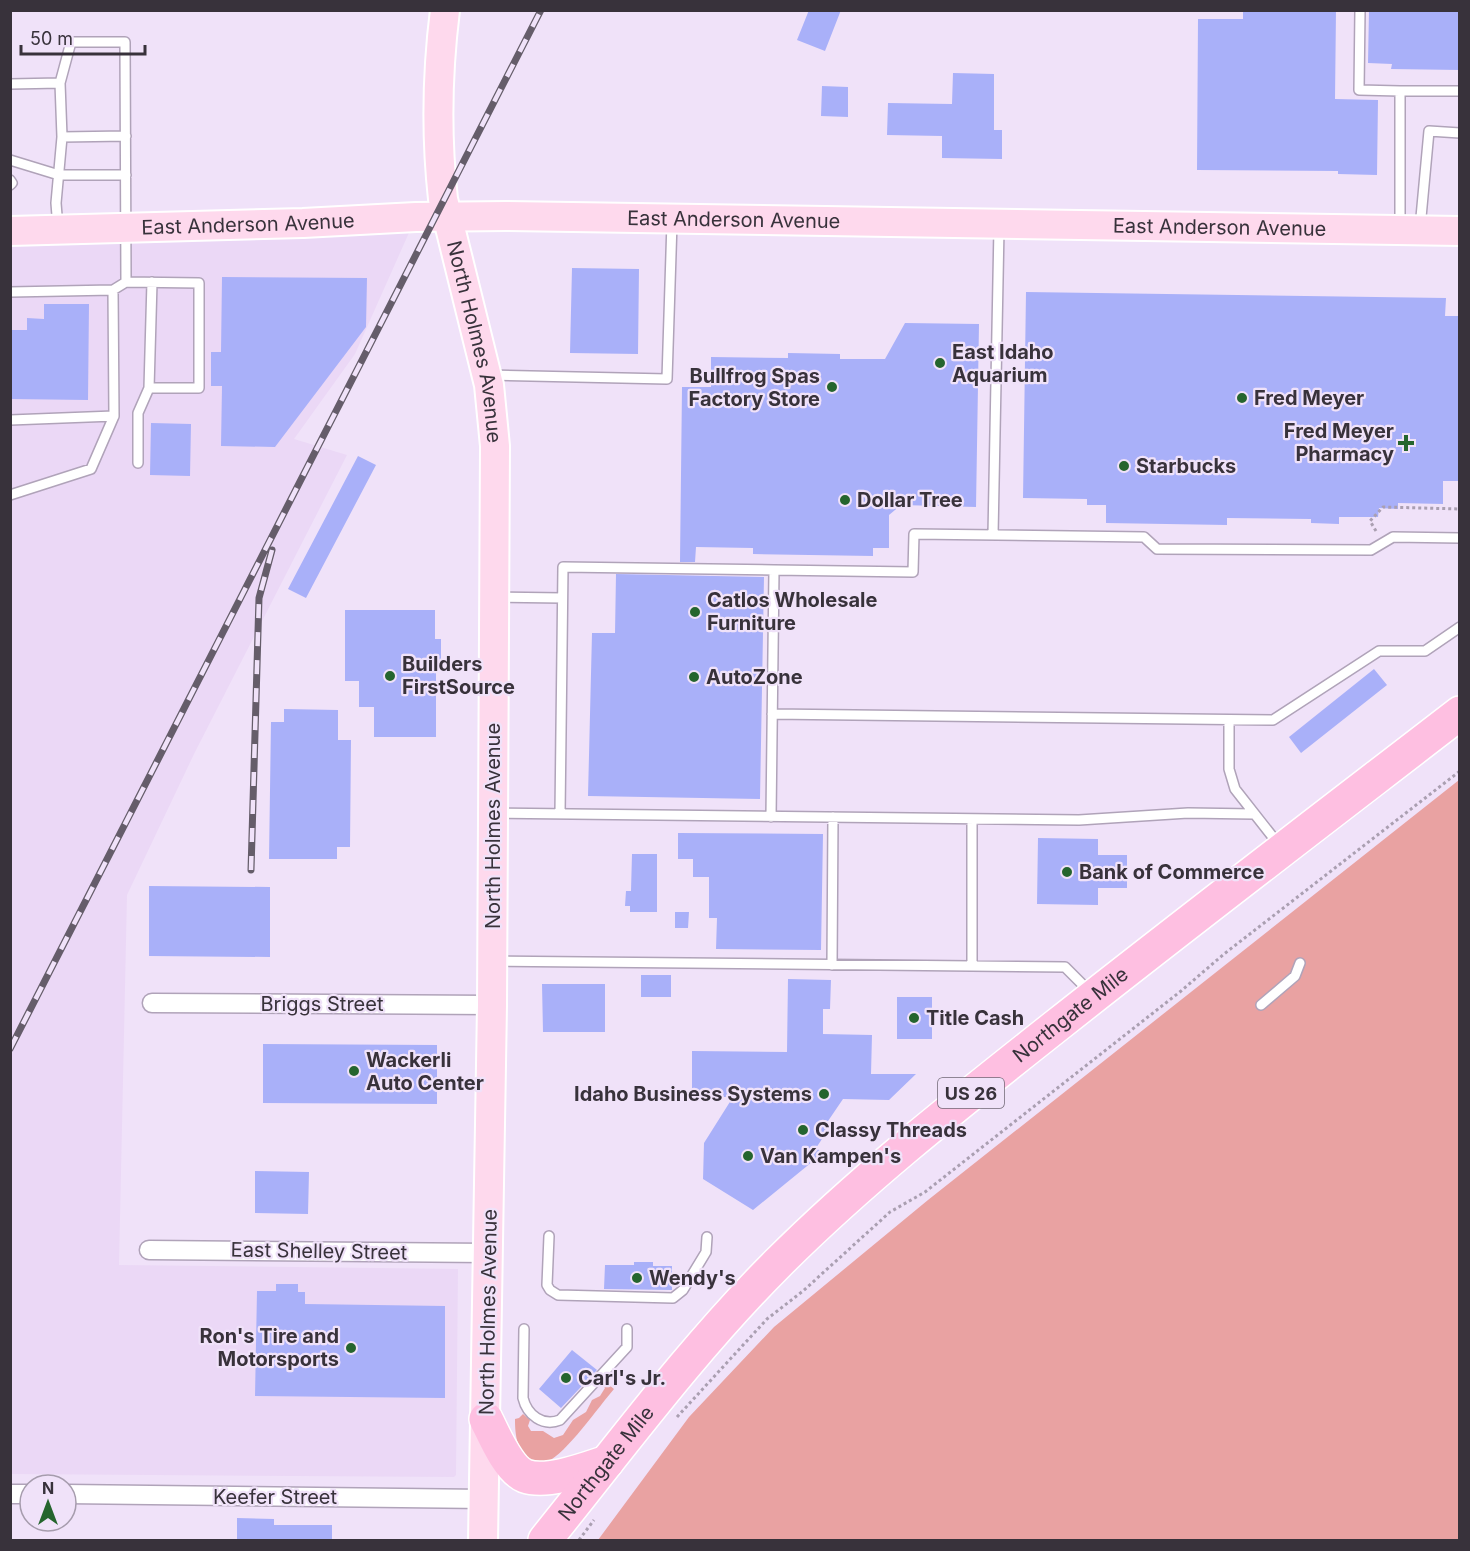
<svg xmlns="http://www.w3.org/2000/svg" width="1470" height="1551" viewBox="0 0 1470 1551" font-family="Inter,sans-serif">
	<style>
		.built { fill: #ebd8f6 }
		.green { fill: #e9a2a2 }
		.building { fill: #a9b0f9 }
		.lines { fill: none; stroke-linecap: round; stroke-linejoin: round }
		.lane-casing { stroke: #b0a3b9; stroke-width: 12 }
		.street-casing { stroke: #b0a3b9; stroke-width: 21 }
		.primary-casing { stroke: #fff; stroke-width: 32 }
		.highway-casing { stroke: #fff; stroke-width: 36 }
		.path { stroke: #aa9fb1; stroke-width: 3; stroke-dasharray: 3 3; stroke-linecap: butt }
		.lane { stroke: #fff; stroke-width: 9 }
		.street { stroke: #fff; stroke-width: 18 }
		.primary { stroke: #fed9ed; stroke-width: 28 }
		.highway { stroke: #febfe1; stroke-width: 33 }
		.rail-casing { stroke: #655d6a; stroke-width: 7 }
		.rail { stroke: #f0e2f9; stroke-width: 4.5; stroke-dasharray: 14; stroke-linecap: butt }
		.poi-dot { fill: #25652e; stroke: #f0e2f9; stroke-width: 2 }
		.labels { text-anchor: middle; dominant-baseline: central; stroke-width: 4.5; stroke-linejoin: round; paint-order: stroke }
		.shield { fill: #f0e2f9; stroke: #6f6774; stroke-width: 1.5 }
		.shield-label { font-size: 18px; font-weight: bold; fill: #38323b }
		.street-label { font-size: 20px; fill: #38323b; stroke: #f0e2f9 }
		.poi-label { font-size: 20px; font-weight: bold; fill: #38323b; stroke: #f0e2f9; text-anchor: start }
	</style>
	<rect width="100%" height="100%" fill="#f0e2f9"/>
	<path class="built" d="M416,217L355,354L294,439L347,455L194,754L127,895L119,1265L458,1269L456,1475L454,1477L11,1474L10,231Z"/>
	<path class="green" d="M1459,780V1540H598L689,1417L774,1327L928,1200Z
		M603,1380L614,1389C600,1405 565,1455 548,1461C541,1464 533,1463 527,1457C516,1448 515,1432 515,1419L519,1418L523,1414L530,1420L528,1426L531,1431H543L554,1438L563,1435L573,1420L586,1412L592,1400L600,1396L605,1388L601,1382Z"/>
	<path class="building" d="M809,10H841L825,51L797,40Z
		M1243,10H1336L1335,99L1378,100L1377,175L1338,174V171L1197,170L1198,19H1243Z
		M1369,10H1460V70L1391,69L1392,64L1368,63Z
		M953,73L994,74V130H1002V159L942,158V136L887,135L888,103L952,104Z
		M822,86L848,87V117L821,116Z
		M572,268L639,269L638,354L570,353Z
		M222,277L367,278L366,327L275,447L221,446L222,386H211V352H221Z
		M1026,292L1446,298L1445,316H1460V481H1443V504L1398,503V509L1379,508L1378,517H1339V524L1311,523V519L1227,518V525L1106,523V505H1087V499L1023,498Z
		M44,304H89L88,400L10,399V330H27V318L44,319Z
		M905,323L979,324L976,507L901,505L889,515V548H873V556L753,554V548L696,547L695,562H680L682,387H711V357L788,358V353L840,354V359H885Z
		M151,423L191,424L190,476L150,475Z
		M358,456L376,465L306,598L288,589Z
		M616,574L764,577L760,799L588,796L592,633H615Z
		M345,610H435V639H441V671H436V737H374V707H359V681H345Z
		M1374,669L1387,685L1301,753L1289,737Z
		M284,709L338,710V740H351L350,847H337V859H269L271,722H284Z
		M678,833L823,834L821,950L716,949L717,918H709V877H693V859H678Z
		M1038,838L1098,839V855H1127V888H1098V905L1037,904Z
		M632,854H657V912H630V906H625L626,891H631Z
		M149,886L270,887V957L149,956Z
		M675,912H689L688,928H675Z
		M641,975H671V997H641Z
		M788,979L831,980L830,1009H823V1034L872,1035L871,1074H916L889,1100L843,1099L826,1124L830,1127L816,1148L823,1153L753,1210L703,1179L704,1143L733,1097H692V1051L787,1052Z
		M542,984H605V1032H543Z
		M897,997H932V1039H897Z
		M263,1044L437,1045V1104L263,1103Z
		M255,1171L309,1172L308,1214L255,1213Z
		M634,1262H653V1266H672V1290L604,1289L605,1265H634Z
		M276,1284H298V1292H305V1304L445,1306V1398L255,1396L257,1291H276Z
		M572,1350L597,1370L561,1408L539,1389Z
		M237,1518L274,1519V1525H332V1540H237Z"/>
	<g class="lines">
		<g class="lane-casing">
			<path id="lane" d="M1360,10L1359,90L1400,91V228
				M10,84L60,83L71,42H125L126,282L199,283V388H149L152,282
				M1400,91H1460
				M62,137L126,136
				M10,160L59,175H126
				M10,180L12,183L10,185
				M58,228L56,203L62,137L60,83
				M1420,228L1429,131L1460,133
				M10,292L113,290L126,282
				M489,375L667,379L672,222
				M10,420L114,416L113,290
				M138,463V413L149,388
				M10,495L91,469L114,416
				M993,535L999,228
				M499,597L562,598
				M772,714L1273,720L1379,651H1425L1460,627
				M1229,720V769L1235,789L1279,845
				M495,813L1079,820L1188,813L1254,814
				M560,814L563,567L774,570
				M771,817L774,570L913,572L914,534L1144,537L1157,549L1371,550L1393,537L1460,538
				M495,961L1065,967L1091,993
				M832,965L833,817
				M972,966V819
				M1261,1005L1295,976L1300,963
				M549,1236L547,1285L550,1290L558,1295L673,1298L683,1290L706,1252L707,1237
				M524,1329L523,1398C527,1415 543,1427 560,1420L627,1347V1329"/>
		</g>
		<g class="street-casing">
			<path id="street" d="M152,1003L492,1005
				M149,1250L489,1253
				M10,1494H30
				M66,1494L485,1499"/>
		</g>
		<g class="primary-casing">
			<g id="primary">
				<path id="s1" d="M445,10C437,74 436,135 443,199L489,385L495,446L492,1005L483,1540"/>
				<path id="s2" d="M10,231L303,223L416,217L506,216L1460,231"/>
			</g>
		</g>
		<g class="highway-casing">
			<g id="highway">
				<path d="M486,1419C494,1435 508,1469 525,1476C547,1484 586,1469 607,1462"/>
				<path id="s3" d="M545,1540C620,1447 692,1349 777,1264C863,1178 960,1102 1056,1026C1190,920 1325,817 1460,713"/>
			</g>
		</g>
		<path class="path" d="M1376,531L1370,521L1383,507L1460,509
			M677,1417L767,1319L803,1291L890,1212L925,1192L1181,991L1224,954L1460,771
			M579,1540L594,1520"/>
		<use href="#lane" class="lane"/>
		<use href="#street" class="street"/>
		<use href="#primary" class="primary"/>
		<use href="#highway" class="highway"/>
		<g class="rail-casing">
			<path id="rail" d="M251,870L259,598L272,550
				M10,1049L541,10"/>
		</g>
		<use href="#rail" class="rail"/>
	</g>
	<g class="poi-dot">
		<circle cx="940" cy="363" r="6"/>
		<circle cx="832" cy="387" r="6"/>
		<circle cx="1242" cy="398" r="6"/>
		<path d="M1403 434h6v6h6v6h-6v6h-6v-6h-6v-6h6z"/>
		<circle cx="1124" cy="466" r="6"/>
		<circle cx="845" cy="500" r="6"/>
		<circle cx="695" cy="612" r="6"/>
		<circle cx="390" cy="676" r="6"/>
		<circle cx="694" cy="677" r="6"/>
		<circle cx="1067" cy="872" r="6"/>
		<circle cx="914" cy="1018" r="6"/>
		<circle cx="354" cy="1071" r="6"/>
		<circle cx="824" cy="1094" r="6"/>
		<circle cx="803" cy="1130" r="6"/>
		<circle cx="748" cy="1156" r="6"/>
		<circle cx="637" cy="1278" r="6"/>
		<circle cx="351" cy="1348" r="6"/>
		<circle cx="566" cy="1378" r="6"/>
	</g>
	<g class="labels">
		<rect class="shield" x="938" y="1078" width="66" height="30" rx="4.5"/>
		<g class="shield-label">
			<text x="971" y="1093">US 26</text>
		</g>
		<g class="street-label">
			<text stroke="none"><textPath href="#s2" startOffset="724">East Anderson Avenue</textPath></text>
			<text stroke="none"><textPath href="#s2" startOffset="238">East Anderson Avenue</textPath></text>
			<text stroke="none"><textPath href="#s2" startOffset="1210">East Anderson Avenue</textPath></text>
			<text stroke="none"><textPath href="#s1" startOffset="336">North Holmes Avenue</textPath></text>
			<text transform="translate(493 826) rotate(-90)">North Holmes Avenue</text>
			<text x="322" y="1004">Briggs Street</text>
			<text stroke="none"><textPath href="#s3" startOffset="746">Northgate Mile</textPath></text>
			<text transform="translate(319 1251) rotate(1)">East Shelley Street</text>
			<text transform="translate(488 1312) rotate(-89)">North Holmes Avenue</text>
			<text stroke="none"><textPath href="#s3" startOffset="98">Northgate Mile</textPath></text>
			<text x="275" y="1497">Keefer Street</text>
		</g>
		<g class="poi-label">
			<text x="952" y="352">East Idaho<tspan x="952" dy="23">Aquarium</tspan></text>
			<text x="820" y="376" text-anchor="end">Bullfrog Spas<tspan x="820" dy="23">Factory Store</tspan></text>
			<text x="1254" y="398">Fred Meyer</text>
			<text x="1394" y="431" text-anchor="end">Fred Meyer<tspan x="1394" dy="23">Pharmacy</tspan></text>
			<text x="1136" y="466">Starbucks</text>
			<text x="857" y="500">Dollar Tree</text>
			<text x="707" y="600">Catlos Wholesale<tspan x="707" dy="23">Furniture</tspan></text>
			<text x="402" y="664">Builders<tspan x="402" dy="23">FirstSource</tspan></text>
			<text x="706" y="677">AutoZone</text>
			<text x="1079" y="872">Bank of Commerce</text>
			<text x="926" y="1018">Title Cash</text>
			<text x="366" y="1060">Wackerli<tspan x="366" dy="23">Auto Center</tspan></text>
			<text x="812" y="1094" text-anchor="end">Idaho Business Systems</text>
			<text x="815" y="1130">Classy Threads</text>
			<text x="760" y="1156">Van Kampen's</text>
			<text x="649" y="1278">Wendy's</text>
			<text x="339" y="1336" text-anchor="end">Ron's Tire and<tspan x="339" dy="23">Motorsports</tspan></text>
			<text x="578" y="1378">Carl's Jr.</text>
		</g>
	</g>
	<rect width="1470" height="1551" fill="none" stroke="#38323b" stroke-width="24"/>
	<g transform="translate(48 1503)"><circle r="28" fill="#f0e2f9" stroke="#a69cad" stroke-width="1.5"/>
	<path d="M0-4.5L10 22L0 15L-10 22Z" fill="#25652e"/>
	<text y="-9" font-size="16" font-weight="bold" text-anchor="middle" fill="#38323b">N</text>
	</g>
	<path d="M21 45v9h124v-9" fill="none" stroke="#38323b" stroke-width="3"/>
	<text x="30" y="45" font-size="18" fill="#38323b" stroke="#f0e2f9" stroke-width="4.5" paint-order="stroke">50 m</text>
</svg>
